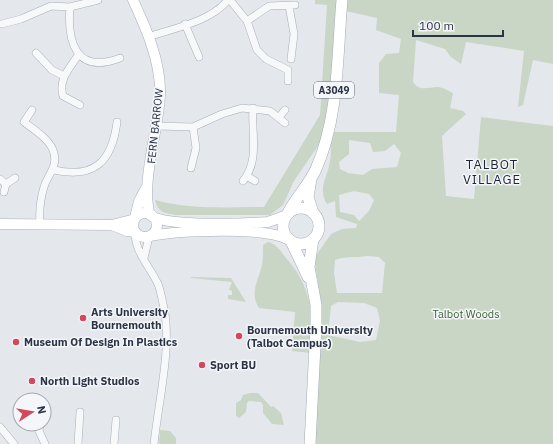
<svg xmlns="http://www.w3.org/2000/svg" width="553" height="444" viewBox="0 0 553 444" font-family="'IBM Plex Sans',sans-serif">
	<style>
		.green { fill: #c9d6c5; fill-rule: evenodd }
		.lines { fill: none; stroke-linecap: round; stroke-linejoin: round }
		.street-casing { stroke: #a9aeb7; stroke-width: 8 }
		.secondary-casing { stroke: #a9aeb7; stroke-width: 11 }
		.primary-casing { stroke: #a3abb8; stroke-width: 12 }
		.street { stroke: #f7f8fa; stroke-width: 7 }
		.secondary { stroke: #fff; stroke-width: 10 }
		.primary { stroke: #fff; stroke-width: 11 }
		.poi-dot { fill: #d1495b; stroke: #f4f6f9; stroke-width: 1.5 }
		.labels { text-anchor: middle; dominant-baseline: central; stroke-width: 3; stroke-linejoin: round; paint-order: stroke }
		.shield { fill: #f4f6f9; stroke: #676e7b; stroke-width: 1 }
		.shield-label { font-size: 10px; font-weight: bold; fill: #2b3445 }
		.street-label { font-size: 11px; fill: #2b3445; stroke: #f4f6f9 }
		.poi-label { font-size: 11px; font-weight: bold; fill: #2b3445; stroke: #f4f6f9; text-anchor: start }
		.park-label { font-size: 11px; fill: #3f6138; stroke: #f4f6f9 }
		.quarter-label { font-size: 13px; letter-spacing: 1px; fill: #1d2536; stroke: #f4f6f9 }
	</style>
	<rect width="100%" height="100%" fill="#e4e7ec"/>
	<path class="green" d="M315,0H339L331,103L322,140L294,181L283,205L270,215H176C165,213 158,213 155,200C190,210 229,207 264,207L320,115L327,5L315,4Z
		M342,0H553V64L533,60L523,105L518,107L524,51L466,42L461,64L451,57L445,49L416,40L413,82C420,92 428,87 438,87C442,87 449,91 453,93L450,108L463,111L466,114L442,136L446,196L474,199L481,117L553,126V444H314L322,326L321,303L315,263L317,254L331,234L342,229L356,228L357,224L336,217L335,201L327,204C317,188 328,177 330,161C332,152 330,141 330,132H396L399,95L379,93V63L386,54L399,53L401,39L376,30L377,18L341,10ZM349,140L370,143L373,152L385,151L394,144L401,153L397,167L372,169L363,175L348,173L340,169L339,162L349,154ZM354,191L369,194L374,200L369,211L359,221L354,215L340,212L339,195ZM367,256L379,257L385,263L382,293H337L334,273L335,260C345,256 356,258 367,256ZM338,302L364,303L377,308L380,321L376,340L360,342L328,335L331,306Z
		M268,242C276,244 281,251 286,258C312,287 314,316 311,353L292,351L295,312L259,308C249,293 259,279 262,265C263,258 263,252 263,245Z
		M191,277L231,278L246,302L228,299V295H232V291L229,290L232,282L191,278Z
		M250,393H258L271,407L273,406L281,413L284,425L272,424L263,413V405L261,402L249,401L247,403L246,412L239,418L236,416V403L241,400L243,395Z
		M160,430L170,431L176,438V444H159Z"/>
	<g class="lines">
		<g class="street-casing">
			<path id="street" d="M230,0L247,21L257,50L266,59L288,70V81
				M289,6L294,34L291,59
				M70,7C67,42 76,75 120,58
				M247,21L269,6L295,5
				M2,24L21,19L51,6L70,7L98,0
				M185,24L199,57
				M148,37C174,28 210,22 228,0
				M36,53L52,70L64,76
				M79,54C70,68 58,79 63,96L80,105
				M32,110L24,122C33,129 48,138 53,150C59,166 48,174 44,187C40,200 39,211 40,224
				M279,117L285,110
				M157,126L193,127L222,114L242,108L270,111L285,123
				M191,168L196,148L193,127
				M54,170C94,179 112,162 117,122
				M247,176L255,181
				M0,179L6,184L15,178
				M243,181C260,160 251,133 253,108
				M4,192L6,184
				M135,233C135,252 150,267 158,284C161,292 162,300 164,308C172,348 158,404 154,444
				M144,258L149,237
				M40,424L39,431L45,444
				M0,427L14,444
				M78,444L80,412
				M114,444L116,420"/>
		</g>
		<g class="secondary-casing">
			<path id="secondary" d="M133,0C146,28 161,62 160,94C159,128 140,185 150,215
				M133 225a12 12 0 1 1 24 0a12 12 0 1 1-24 0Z
				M153,217C173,226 242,224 267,222C274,221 280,217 287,215
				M135,218L139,201L146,188
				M0,224L112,225L135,219
				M112,225L127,231L135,232
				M150,236C178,231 266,226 289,240"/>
		</g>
		<g class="primary-casing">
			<path id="primary" d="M311,179L308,197L313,213
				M283 226a18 18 0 1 1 36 0a18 18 0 1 1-36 0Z
				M288,213C296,197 309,185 316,169C339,117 337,56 342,0
				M291,241L308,277
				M310,444L316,326V305L309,267L313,239"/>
		</g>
		<use href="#street" class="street"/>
		<use href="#secondary" class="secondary"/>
		<use href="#primary" class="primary"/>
	</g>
	<g class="poi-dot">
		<circle cx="83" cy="318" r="4"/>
		<circle cx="239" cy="336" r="4"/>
		<circle cx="16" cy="342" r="4"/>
		<circle cx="202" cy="365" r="4"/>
		<circle cx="32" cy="381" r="4"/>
	</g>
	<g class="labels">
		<rect class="shield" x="314" y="82" width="40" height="16" rx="3"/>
		<g class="shield-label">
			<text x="334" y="90">A3049</text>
		</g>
		<g class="street-label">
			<text transform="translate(155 126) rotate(-84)">FERN BARROW</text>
		</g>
		<g class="poi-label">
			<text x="91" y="312">Arts University<tspan x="91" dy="13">Bournemouth</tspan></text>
			<text x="247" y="330">Bournemouth University<tspan x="247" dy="13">(Talbot Campus)</tspan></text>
			<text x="24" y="342">Museum Of Design In Plastics</text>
			<text x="210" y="365">Sport BU</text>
			<text x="40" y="381">North Light Studios</text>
		</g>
		<g class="park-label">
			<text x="466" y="314">Talbot Woods</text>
		</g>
		<g class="quarter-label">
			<text x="492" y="164">TALBOT<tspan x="492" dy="15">VILLAGE</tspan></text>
		</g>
	</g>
	<g transform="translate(32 412) rotate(78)"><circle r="19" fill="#f4f6f9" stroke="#a4a8b1"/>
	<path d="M0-3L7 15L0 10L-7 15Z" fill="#d1495b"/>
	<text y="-6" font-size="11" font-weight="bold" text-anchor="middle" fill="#2b3445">N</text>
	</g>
	<path d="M413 30v6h90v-6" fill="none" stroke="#2b3445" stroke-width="2"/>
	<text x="419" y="30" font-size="12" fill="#2b3445" stroke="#f4f6f9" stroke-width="3" paint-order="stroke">100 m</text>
</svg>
